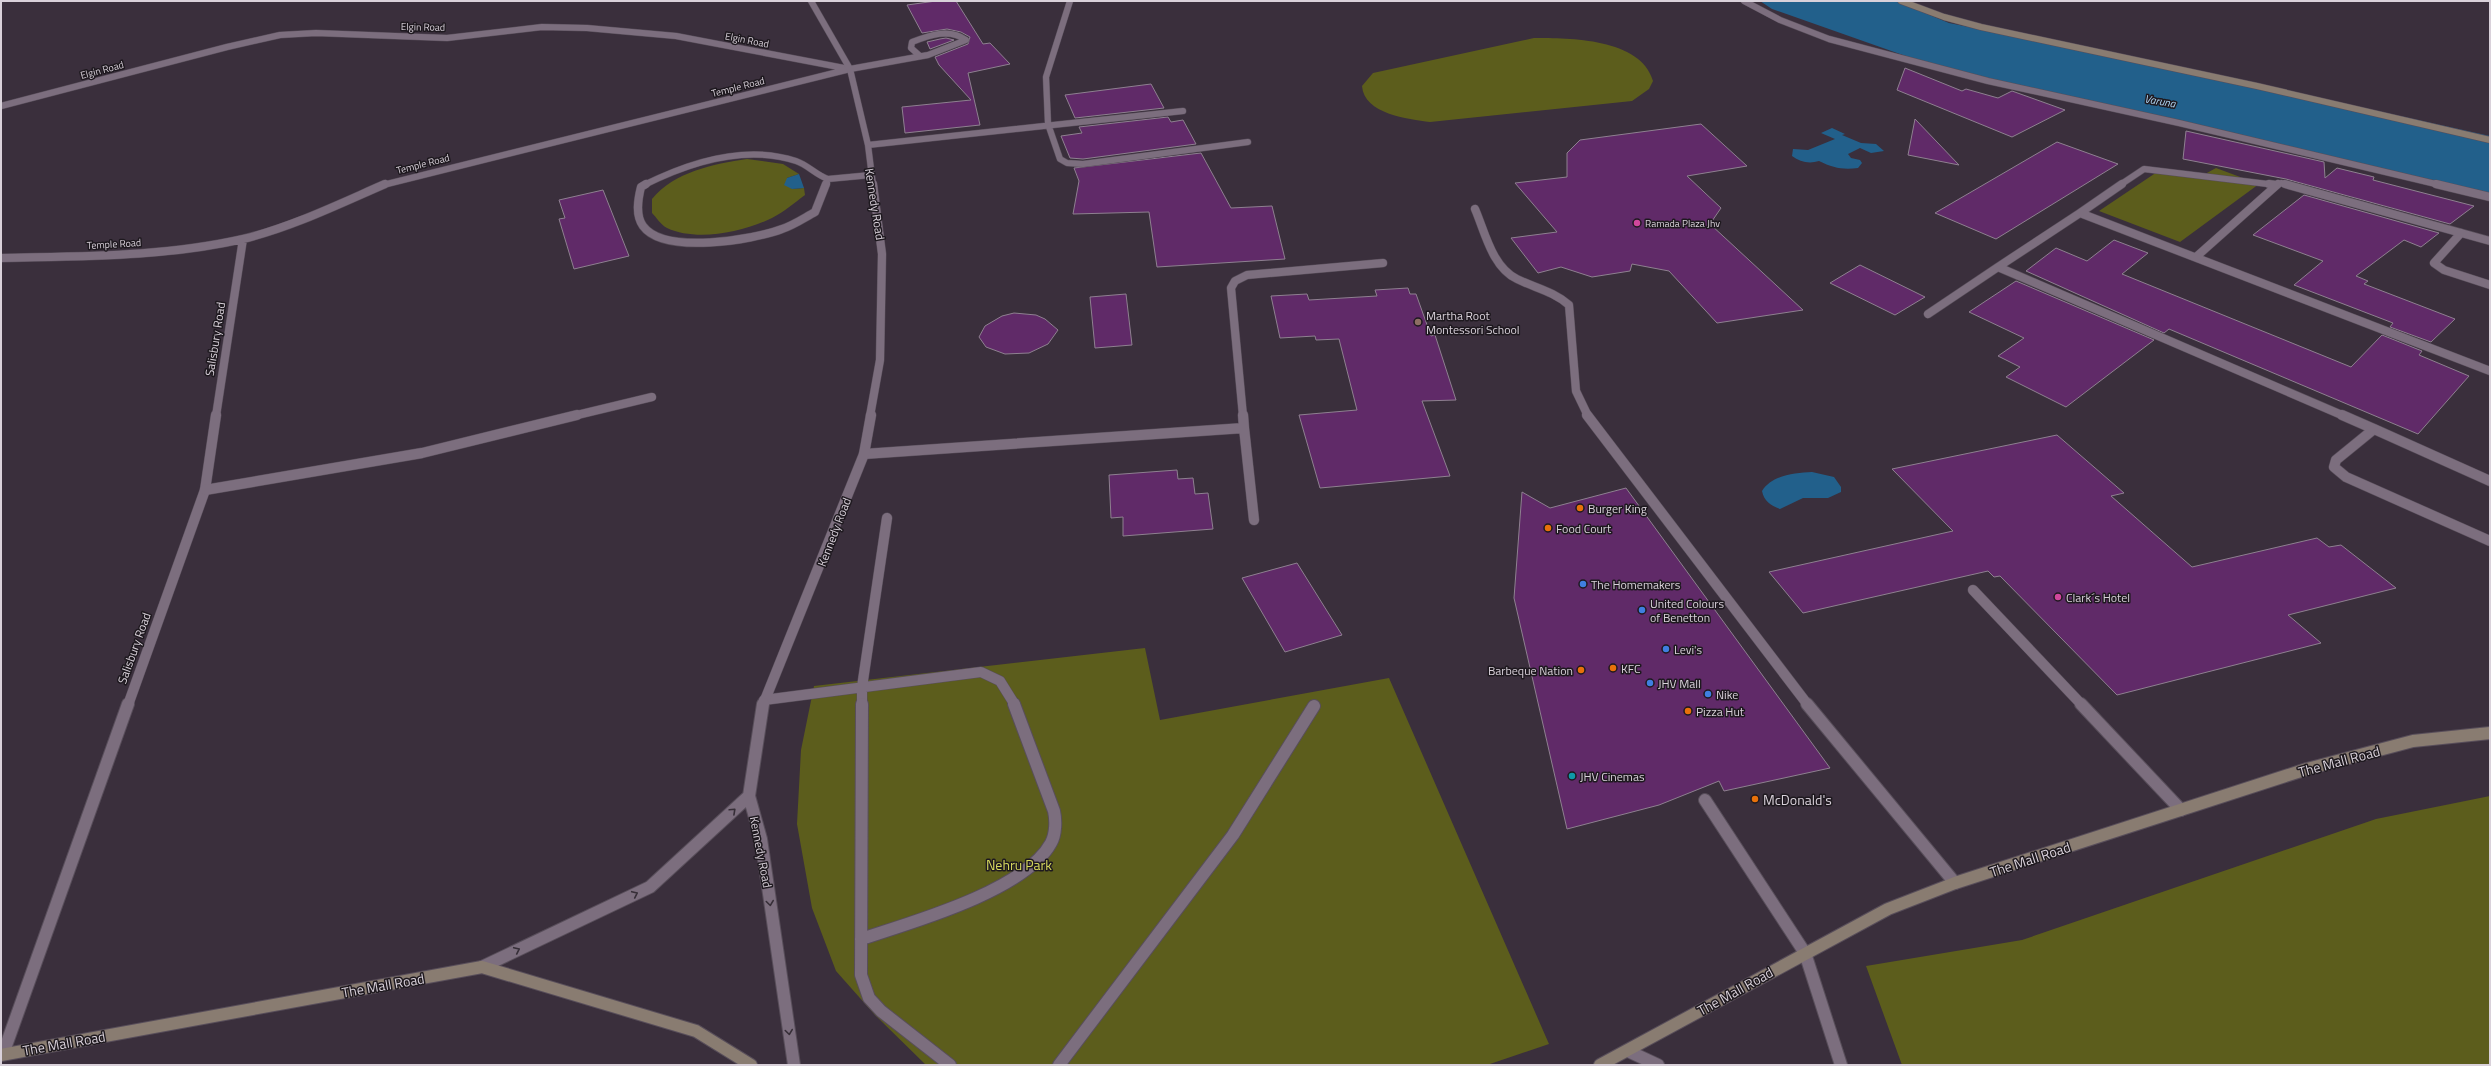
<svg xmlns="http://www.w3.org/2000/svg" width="2491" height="1066" viewBox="0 0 2491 1066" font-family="'Titillium Web',sans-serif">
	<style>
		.green { fill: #5c5d1c }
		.water { fill: #22608b }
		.building { fill: #602a68; stroke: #8e8090 }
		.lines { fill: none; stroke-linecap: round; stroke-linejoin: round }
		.lane-far3-casing { stroke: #584e5a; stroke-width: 7 }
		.lane-far2-casing { stroke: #584e5a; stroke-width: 9 }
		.lane-far1-casing { stroke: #584e5a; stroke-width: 11 }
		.lane-casing { stroke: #584e5a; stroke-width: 14 }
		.street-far3-casing { stroke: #584e5a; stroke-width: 7 }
		.street-far2-casing { stroke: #584e5a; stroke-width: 9 }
		.street-far1-casing { stroke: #584e5a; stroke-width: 11 }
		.street-casing { stroke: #584e5a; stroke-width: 14 }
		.secondary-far1-casing { stroke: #584e5a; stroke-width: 7 }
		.secondary-casing { stroke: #584e5a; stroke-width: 14 }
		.lane-far3 { stroke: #7c6e7e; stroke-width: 6 }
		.lane-far2 { stroke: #7c6e7e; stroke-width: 8 }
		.lane-far1 { stroke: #7c6e7e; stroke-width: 10 }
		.lane { stroke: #7c6e7e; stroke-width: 12 }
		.street-far3 { stroke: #7c6e7e; stroke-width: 6 }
		.street-far2 { stroke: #7c6e7e; stroke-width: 8 }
		.street-far1 { stroke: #7c6e7e; stroke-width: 10 }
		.street { stroke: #7c6e7e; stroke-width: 12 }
		.secondary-far1 { stroke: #897c71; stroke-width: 6 }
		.secondary { stroke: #897c71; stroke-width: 12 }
		.oneway { stroke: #362e37 }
		.hotel-dot { fill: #d1479c; stroke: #1e191f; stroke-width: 1.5 }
		.education-dot { fill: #8d6e63; stroke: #1e191f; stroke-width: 1.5 }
		.food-dot { fill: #e8710a; stroke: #1e191f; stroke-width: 1.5 }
		.shop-dot { fill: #3f7fe0; stroke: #1e191f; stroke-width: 1.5 }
		.culture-dot { fill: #0f9aa8; stroke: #1e191f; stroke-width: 1.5 }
		.labels { text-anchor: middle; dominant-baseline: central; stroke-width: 3; stroke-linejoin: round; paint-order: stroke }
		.far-street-label { font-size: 10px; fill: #d9d1da; stroke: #1e191f }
		.far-poi-label { font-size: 10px; fill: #d9d1da; stroke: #1e191f; text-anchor: start }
		.far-water-label { font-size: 11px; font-style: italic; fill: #afd5f3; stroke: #1e191f }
		.street-label { font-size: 12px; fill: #d9d1da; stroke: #1e191f }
		.poi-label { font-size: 12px; fill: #d9d1da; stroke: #1e191f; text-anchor: start }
		.near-street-label { font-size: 14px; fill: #d9d1da; stroke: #1e191f }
		.near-poi-label { font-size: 14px; fill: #d9d1da; stroke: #1e191f; text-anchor: start }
		.near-park-label { font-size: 14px; fill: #d7da5e; stroke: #1e191f }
	</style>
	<rect width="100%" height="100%" fill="#3a2f3c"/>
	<path class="green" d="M1534,38C1569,38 1641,38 1653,81L1649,89L1632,101L1430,122C1408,119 1364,114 1362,86L1373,73Z
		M747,159L783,164L799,174L787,178L792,189L804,188L805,195C794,203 784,212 772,218C743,232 697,242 667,228C661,225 656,217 652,213V199C674,172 713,164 747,159Z
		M2216,168L2259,184L2180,242L2099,211L2160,170L2205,174Z
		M1145,648L1160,720L1389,678L1549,1044L1487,1065H926L875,1015L836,971L812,908L797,824L801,750L814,686Z
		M2490,796V1065H1902L1866,966L2022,940L2376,819Z"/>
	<path class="water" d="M1760,1H1896L1949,23L2230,78L2490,136V194L1968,78L1772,9Z
		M1832,128L1845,134L1842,135L1861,143L1876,144L1884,151L1871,153L1860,148L1848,154L1851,158L1860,160L1862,163L1858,168C1843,170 1833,168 1819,161C1809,164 1800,162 1792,156L1793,149L1808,150L1835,139L1821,133Z
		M799,174L804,188L792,189L784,185L787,178Z
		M1812,472L1834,477L1841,487V492L1828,498H1803L1780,509C1770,505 1764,501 1762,491C1772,475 1795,473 1812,472Z"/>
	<path class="building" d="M936,1H956L983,44L990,43L1010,64L968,73L980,125L905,133L902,107L971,100L939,65L935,57L968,44L970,37L961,32L947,29L922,33L907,5Z
		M940,39L946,38L954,40L930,49L927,42Z
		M1905,68L1962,91L1966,89L1998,98L2012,91L2065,110L2012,137L1897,90Z
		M1151,84L1164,108L1075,118L1065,95Z
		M1168,117L1171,122L1183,120L1196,144L1083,159L1070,158L1061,136L1082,133L1079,127Z
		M1915,119L1959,165L1908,155Z
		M1701,124L1747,166L1687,176L1721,208L1710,224L1803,310L1717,323L1669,271L1632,264L1630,271L1592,277L1561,267L1538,273L1511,238L1557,232L1515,183L1567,177V153L1580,140Z
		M2186,131L2324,162L2325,178L2337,168L2374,177L2373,180L2474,206L2450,224L2286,179L2183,159Z
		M2057,142L2118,164L1996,239L1935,213Z
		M1201,153L1231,208L1272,206L1285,259L1157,267L1149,212L1073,214L1079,181L1074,168Z
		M603,190L629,256L574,269L559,219L565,218L559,200Z
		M2304,195L2439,233L2421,247L2404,240L2356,276L2368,281L2364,284L2455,319L2431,342L2390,327L2393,323L2294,285L2323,261L2253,235Z
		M2114,240L2148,253L2122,274L2351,367L2382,335L2422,351L2419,355L2469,376L2418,434L2169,329L2164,333L2026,271L2056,248L2087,261Z
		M1860,265L1925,297L1895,315L1830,283Z
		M2016,281L2154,340L2066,407L2006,377L2020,367L1998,356L2024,338L1969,312Z
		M1408,288L1410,294H1416L1431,336L1435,335L1456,400L1422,401L1450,476L1320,488L1299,415L1357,410L1339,339L1316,340L1315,336L1280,338L1271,296L1307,294L1309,300L1377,296L1375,290Z
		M1126,294L1132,345L1095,348L1090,297Z
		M1014,313L1036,315L1045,319L1058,330L1048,344L1029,353L1005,354L986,347L979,337L985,326L1002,316Z
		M2057,435L2124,493L2111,496L2192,567L2317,538L2329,547L2341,545L2396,588L2288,615L2321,643L2117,695L2000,576L1994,577L1988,571L1803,613L1769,572L1953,531L1892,469Z
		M1177,470L1178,479L1193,478L1195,494L1208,493L1213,529L1123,536V517L1111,518L1109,475Z
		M1626,488L1830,768L1724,791L1719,781L1659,805L1567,829L1514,598L1522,492L1550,508Z
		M1297,563L1342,635L1285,652L1242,578Z"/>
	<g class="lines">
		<g class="lane-far3-casing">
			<path id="lane-far3" d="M1,106L227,47L280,35L316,33L447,38L542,27L587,28L676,36L844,68
				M828,179L871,175
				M383,185L850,69L928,55L966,40C949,28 930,35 912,42L911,48L920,56
				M644,185C690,162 745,144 796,161C808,165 816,175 828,179
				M826,185L828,179"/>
		</g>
		<g class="lane-far2-casing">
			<path id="lane-far2" d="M646,184L641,187C638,199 635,215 643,226C664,255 753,240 782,229C794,225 804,218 815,212L826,184
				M1475,209C1485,232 1492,267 1517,279C1535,288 1553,291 1569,305L1576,391L1588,416
				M1,258C82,256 164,257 243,239C292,227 339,204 385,184
				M216,416L243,239
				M1243,416L1231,288L1235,281L1247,275L1383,263"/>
		</g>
		<g class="lane-far1-casing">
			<path id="lane-far1" d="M1243,415L1244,428
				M1587,415L1808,705
				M864,454L1244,428L1254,520
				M1973,590L2082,705
				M764,700L981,672L1000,681L1015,705
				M128,705L205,490L216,415
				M862,705V687L887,518"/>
		</g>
		<g class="lane-casing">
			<path id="lane" d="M862,704L861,975L869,998L881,1011L950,1065
				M1807,704L1955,883
				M2081,704L2181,810
				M1705,800L1805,953
				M861,939C910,923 1025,891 1051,843C1056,834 1056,820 1054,811L1014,704
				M3,1054L128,704
				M1059,1065L1233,835L1314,706"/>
		</g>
		<g class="street-far3-casing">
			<path id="street-far3" d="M811,1L850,69L868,145L873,185
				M1070,1L1046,77L1048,124L1060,159L1067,163L1083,164L1248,142
				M1744,1L1780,20L1829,39L1988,81L2179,123L2440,185
				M868,145L1183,111
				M2120,185L2144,169L2276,185
				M2276,185L2281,183L2289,185"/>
		</g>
		<g class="street-far2-casing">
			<path id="street-far2" d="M2269,184L2276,185
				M2285,184L2490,241
				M2436,184L2490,197
				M2080,213L2122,184
				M2461,233L2434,263L2444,270L2490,285
				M2196,257L2278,184
				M1998,267L2080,213L2490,371
				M1928,314L1998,267L2344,416
				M573,416L652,397
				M870,416L880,360L882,254L873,184"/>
		</g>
		<g class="street-far1-casing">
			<path id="street-far1" d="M2342,415L2374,429L2336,460L2334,467L2346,477L2490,541
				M2374,429L2490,481
				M205,490L422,453L577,415
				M763,705L864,454L871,415"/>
		</g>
		<g class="street-casing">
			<path id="street" d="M763,704L749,796L761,839L794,1065
				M1805,953L1841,1065
				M482,967L650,887L749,796
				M1628,1051L1658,1065"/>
		</g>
		<g class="secondary-far1-casing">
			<path id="secondary-far1" d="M1901,1L1944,17L1981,27L2257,86L2490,140"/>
		</g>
		<g class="secondary-casing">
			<path id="secondary" d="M1,1055L482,967L696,1031L751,1065
				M1600,1065L1888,909L1955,883L2307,769L2413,741L2490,733"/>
		</g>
		<use href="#lane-far3" class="lane-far3"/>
		<use href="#lane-far2" class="lane-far2"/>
		<use href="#lane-far1" class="lane-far1"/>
		<use href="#lane" class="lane"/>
		<use href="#street-far3" class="street-far3"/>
		<use href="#street-far2" class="street-far2"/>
		<use href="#street-far1" class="street-far1"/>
		<use href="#street" class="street"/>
		<use href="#secondary-far1" class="secondary-far1"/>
		<use href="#secondary" class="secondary"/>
	</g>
	<defs><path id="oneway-chevron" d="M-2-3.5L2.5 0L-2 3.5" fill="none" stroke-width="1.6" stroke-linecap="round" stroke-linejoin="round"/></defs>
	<g class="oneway">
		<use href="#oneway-chevron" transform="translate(733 811) rotate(-43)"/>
		<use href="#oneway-chevron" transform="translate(635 894) rotate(-25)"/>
		<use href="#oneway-chevron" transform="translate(770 903) rotate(82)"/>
		<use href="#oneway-chevron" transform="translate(517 950) rotate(-25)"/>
		<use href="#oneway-chevron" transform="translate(789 1032) rotate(82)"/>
	</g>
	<g class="hotel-dot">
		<circle cx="1637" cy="223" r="4"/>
		<circle cx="2058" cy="597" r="4"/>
	</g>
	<circle class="education-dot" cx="1418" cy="322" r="4"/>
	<g class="food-dot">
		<circle cx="1580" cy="508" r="4"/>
		<circle cx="1548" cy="528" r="4"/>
		<circle cx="1613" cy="668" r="4"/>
		<circle cx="1581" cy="670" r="4"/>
		<circle cx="1688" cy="711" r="4"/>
		<circle cx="1755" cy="799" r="4"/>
	</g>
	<g class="shop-dot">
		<circle cx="1583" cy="584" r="4"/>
		<circle cx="1642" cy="610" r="4"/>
		<circle cx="1666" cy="649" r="4"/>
		<circle cx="1650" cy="683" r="4"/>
		<circle cx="1708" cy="694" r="4"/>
	</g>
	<circle class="culture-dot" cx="1572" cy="776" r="4"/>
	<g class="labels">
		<g class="far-street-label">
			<text transform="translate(423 27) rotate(1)">Elgin Road</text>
			<text transform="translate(747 40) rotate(11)">Elgin Road</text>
			<text transform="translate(102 70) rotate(-15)">Elgin Road</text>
			<text transform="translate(738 87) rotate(-14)">Temple Road</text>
			<text transform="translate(423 164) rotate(-14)">Temple Road</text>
			<text transform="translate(114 244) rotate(-3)">Temple Road</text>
		</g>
		<g class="far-poi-label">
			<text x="1645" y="223">Ramada Plaza Jhv</text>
		</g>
		<g class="far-water-label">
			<text transform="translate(2160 101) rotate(10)">Varuna</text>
		</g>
		<g class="street-label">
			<text transform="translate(875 204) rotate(81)">Kennedy Road</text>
			<text transform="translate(215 339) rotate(-81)">Salisbury Road</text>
			<text transform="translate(834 532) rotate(-69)">Kennedy Road</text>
			<text transform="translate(134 648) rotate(-70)">Salisbury Road</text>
			<text transform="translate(761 852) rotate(79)">Kennedy Road</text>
		</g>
		<g class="poi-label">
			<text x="1426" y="315">Martha Root<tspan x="1426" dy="14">Montessori School</tspan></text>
			<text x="1588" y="508">Burger King</text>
			<text x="1556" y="528">Food Court</text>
			<text x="1591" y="584">The Homemakers</text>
			<text x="2066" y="597">Clark´s Hotel</text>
			<text x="1650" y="603">United Colours<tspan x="1650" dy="14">of Benetton</tspan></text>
			<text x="1674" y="649">Levi's</text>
			<text x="1621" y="668">KFC</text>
			<text x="1573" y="670" text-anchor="end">Barbeque Nation</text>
			<text x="1658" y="683">JHV Mall</text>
			<text x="1716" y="694">Nike</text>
			<text x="1696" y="711">Pizza Hut</text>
			<text x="1580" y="776">JHV Cinemas</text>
		</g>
		<g class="near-street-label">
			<text transform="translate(2339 761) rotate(-15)">The Mall Road</text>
			<text transform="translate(2030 859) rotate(-18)">The Mall Road</text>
			<text transform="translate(383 985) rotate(-10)">The Mall Road</text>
			<text transform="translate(1735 991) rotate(-29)">The Mall Road</text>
			<text transform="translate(64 1043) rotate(-10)">The Mall Road</text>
		</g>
		<g class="near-poi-label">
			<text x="1763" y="799">McDonald's</text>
		</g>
		<g class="near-park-label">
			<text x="1019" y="864">Nehru Park</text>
		</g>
	</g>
	<rect width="2491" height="1066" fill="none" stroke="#d9d1da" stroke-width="4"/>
</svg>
